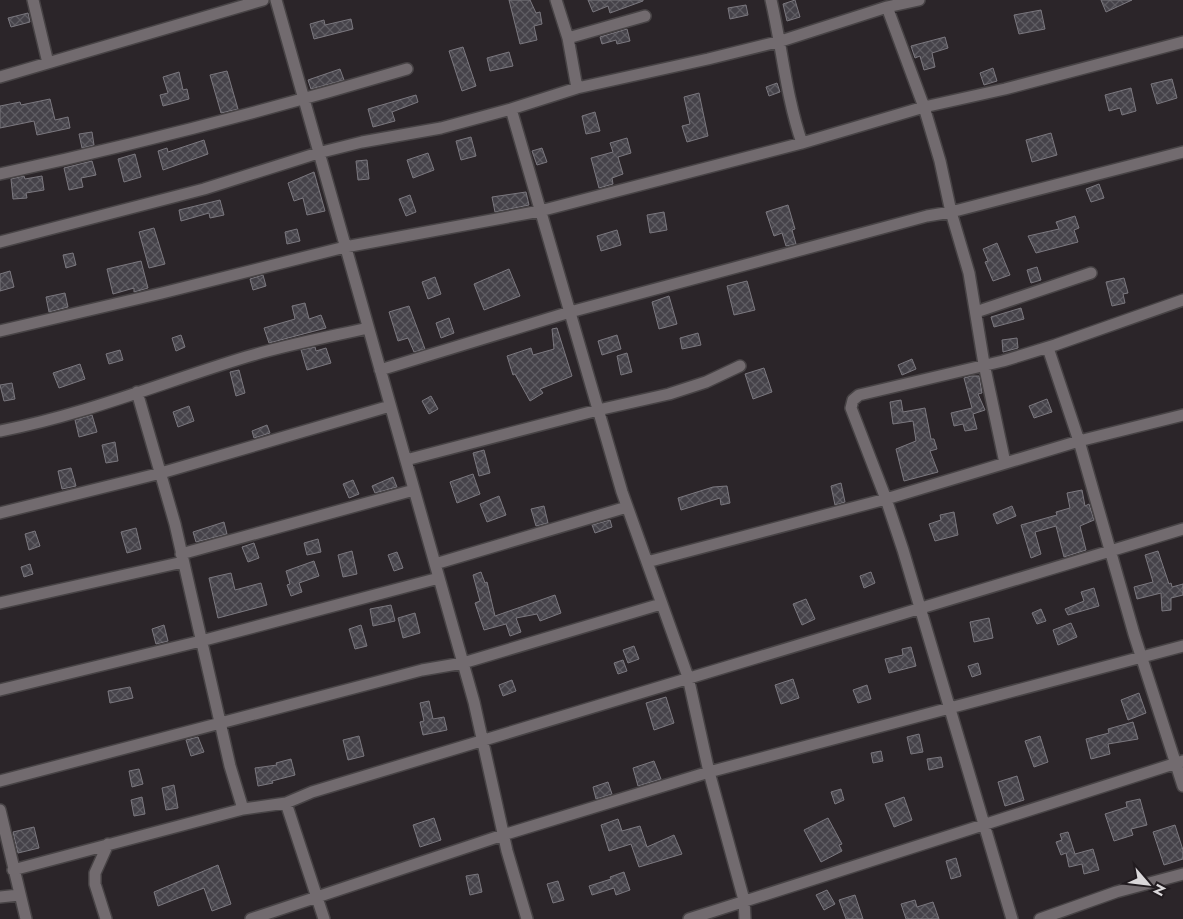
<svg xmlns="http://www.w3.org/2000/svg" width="1183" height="919" viewBox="0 0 1183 919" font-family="Jost,sans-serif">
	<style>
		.building { fill: url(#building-cross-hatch); stroke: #7b787f }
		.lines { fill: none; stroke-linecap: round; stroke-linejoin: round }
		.street-casing { stroke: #474345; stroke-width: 14 }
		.street { stroke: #726b6f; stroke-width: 11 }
	</style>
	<defs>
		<pattern id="building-cross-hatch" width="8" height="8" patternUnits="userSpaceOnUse" patternTransform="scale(1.25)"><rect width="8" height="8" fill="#454249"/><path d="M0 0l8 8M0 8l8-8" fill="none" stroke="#5f5d63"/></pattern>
	</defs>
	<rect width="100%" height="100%" fill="#2b2529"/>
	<path class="building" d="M509,0H530L536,13L540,12L542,24L534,26L537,40L520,44Z
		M588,0H643V1L610,13L608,6L593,12Z
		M795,0L800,17L787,21L783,4Z
		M1101,0H1132L1106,12Z
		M746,5L748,15L730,19L728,8Z
		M1041,10L1045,29L1019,34L1014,15Z
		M28,13L30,22L11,27L8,18Z
		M351,19L353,29L314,39L310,24L324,20L325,25Z
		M627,29L630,41L617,44L616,40L602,44L600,37Z
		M945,37L948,48L932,53L935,67L924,70L920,56L915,58L911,46Z
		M463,47L476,86L462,91L449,51Z
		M509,52L513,66L490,71L487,58Z
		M993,68L997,81L984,85L980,73Z
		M340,69L344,80L311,89L308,80Z
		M227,71L238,109L221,113L210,75Z
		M179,72L183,90L187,89L189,99L163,106L160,95L168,93L163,77Z
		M1172,79L1177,98L1157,104L1151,84Z
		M777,83L780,92L769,96L766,87Z
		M1131,88L1136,111L1122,115L1120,108L1109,111L1105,95Z
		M699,93L708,136L687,142L682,126L690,124L684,97Z
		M416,95L418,102L392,112L395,121L373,127L368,109Z
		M50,99L55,120L68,117L70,128L37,135L34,121L0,128V106L20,102L21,105Z
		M595,112L600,131L586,134L582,116Z
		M92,132L94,145L82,148L79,134Z
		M1051,133L1057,155L1032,162L1026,140Z
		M471,137L476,156L461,160L456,141Z
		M627,138L631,153L618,157L623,174L612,178L613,184L599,188L591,158L613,152L610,143Z
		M204,140L208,154L163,170L158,151L167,148L168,152Z
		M542,148L547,162L537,165L532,151Z
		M428,153L434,170L413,178L407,160Z
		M135,154L141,177L124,182L118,159Z
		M367,160L369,179L358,180L356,161Z
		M92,161L96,175L81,178L83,187L69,190L64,168Z
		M314,172L325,211L307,215L303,198L294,201L288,183Z
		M24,176L25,179L42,176L44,190L26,193L27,198L13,199L11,179Z
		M1099,184L1104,198L1091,202L1086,189Z
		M526,192L529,205L495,212L492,197Z
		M410,195L416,212L406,216L399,199Z
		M220,200L224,215L210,218L209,213L181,221L179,210Z
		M788,205L795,229L792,230L796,244L786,246L782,233L774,236L766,212Z
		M664,212L667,230L650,233L647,215Z
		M1075,216L1079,228L1074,230L1078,242L1036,253L1028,236L1059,229L1056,222Z
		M154,228L165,264L149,268L139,232Z
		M297,229L300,241L287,244L285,232Z
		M617,230L621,245L601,251L597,236Z
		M997,243L1010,275L993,281L985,262L988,261L983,249Z
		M73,253L76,265L66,268L63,255Z
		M141,261L148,288L134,292V288L113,294L107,269Z
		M1037,267L1041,280L1031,283L1027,270Z
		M509,269L520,296L484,310L474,284Z
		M10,271L14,287L0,291V274Z
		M263,275L266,286L253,290L250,279Z
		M435,277L441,294L428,299L422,282Z
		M1124,278L1128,293L1123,294L1125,303L1112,306L1106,282Z
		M747,281L755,310L734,315L727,286Z
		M65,293L68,307L49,312L46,297Z
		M669,296L677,324L659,329L652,302Z
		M305,303L309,319L321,315L326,328L269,343L264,328L295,319L292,306Z
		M409,306L425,349L414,352L408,338L398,341L389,312Z
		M1021,308L1024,319L994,327L991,317Z
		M449,318L454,333L441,338L436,323Z
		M557,328L572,376L540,389L543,393L530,401L515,374L513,375L507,356L531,348L533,355L554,349L552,329Z
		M698,333L701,345L682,349L680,338Z
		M181,335L185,347L176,351L172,338Z
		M617,335L621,349L602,355L598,341Z
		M1017,338L1018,348L1003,352L1002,340Z
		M315,347L316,351L326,348L331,363L307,370L301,350Z
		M120,350L123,360L109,364L106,354Z
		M627,353L632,372L621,375L617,356Z
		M912,359L916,369L902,375L898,365Z
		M80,364L85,379L59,388L53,373Z
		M764,368L772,392L753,399L745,374Z
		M239,370L245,393L236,396L230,372Z
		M971,376H979L982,393L978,394L985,410L973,414L977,429L965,431L963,424L954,426L951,413L972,408L964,378Z
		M12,383L15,399L4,401L0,385Z
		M431,396L438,409L429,414L422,401Z
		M1047,399L1052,412L1034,418L1029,406Z
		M901,400L903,412L925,408L931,439H934L937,449L930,451L938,472L904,481L896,449L916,441L913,421L893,424L890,402Z
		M189,406L194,421L178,427L173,412Z
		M92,415L97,432L79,437L75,420Z
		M267,425L270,433L254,438L252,431Z
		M115,442L118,461L106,463L102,445Z
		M484,450L490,473L479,476L473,453Z
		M71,468L76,486L62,489L58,471Z
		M473,474L480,494L457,503L450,482Z
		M393,477L397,487L375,493L372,486Z
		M353,480L359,494L349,498L343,484Z
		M841,483L845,502L835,505L831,486Z
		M727,486L730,503L721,505L720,498L681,510L678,498L713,487Z
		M1082,490L1085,506L1089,504L1094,520L1080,526L1086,550L1064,557L1056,526L1035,532L1041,554L1031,558L1021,525L1057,515L1056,512L1070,508L1067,493Z
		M499,496L506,515L487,522L480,504Z
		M544,506L548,523L536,526L531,509Z
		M1012,506L1016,516L997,524L993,514Z
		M954,512L958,535L935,541L929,524L941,520L940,515Z
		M610,520L612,527L595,533L592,525Z
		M224,522L227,534L196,542L193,532Z
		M136,528L141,549L127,553L121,532Z
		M35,531L40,546L29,550L25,534Z
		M318,539L321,552L307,555L304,543Z
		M254,543L259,558L248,562L242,547Z
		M352,551L357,574L343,577L338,555Z
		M1158,551L1169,584L1171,583L1172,587L1183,584V595L1171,598V610L1162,611L1161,593L1137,599L1134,587L1153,582L1145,555Z
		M397,552L403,568L394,571L388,555Z
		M314,561L319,576L299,583L302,592L291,596L287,585L290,584L286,571Z
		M30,564L33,574L24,577L21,567Z
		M481,572L485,583L487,582L495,616L555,595L561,613L540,621L537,614L516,618L521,632L510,636L506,624L484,630L475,603L480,601L473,575Z
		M871,572L875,583L864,588L860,576Z
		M231,573L235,590L261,583L267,605L218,618L209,578Z
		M1094,588L1099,606L1068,615L1065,609L1084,601L1081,592Z
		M806,599L815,619L802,625L793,604Z
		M391,605L395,621L373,626L370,609Z
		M1041,609L1046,621L1037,624L1032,613Z
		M415,613L420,633L403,638L398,618Z
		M989,618L993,638L974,642L970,622Z
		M1071,623L1077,637L1058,645L1053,630Z
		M164,625L168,641L156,644L152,629Z
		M361,625L367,646L355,649L349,629Z
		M634,646L639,659L628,663L623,650Z
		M911,647L916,666L889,673L885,659L903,655L902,649Z
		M623,660L627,671L618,674L614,663Z
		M978,663L981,674L972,677L968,666Z
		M793,679L799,698L781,704L775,685Z
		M512,680L516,691L503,696L499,685Z
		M867,685L871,699L858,703L853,690Z
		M130,687L133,698L110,703L108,691Z
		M1139,693L1146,713L1128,720L1121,700Z
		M666,697L674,723L654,730L646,703Z
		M429,701L433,719L444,717L447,730L423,735L420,722L424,721L420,703Z
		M1133,722L1138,739L1108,744L1110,754L1091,759L1086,739L1109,733L1108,729Z
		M919,734L923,752L911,754L907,737Z
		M359,736L364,756L348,760L343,740Z
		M1040,736L1048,762L1034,767L1025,741Z
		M198,737L204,752L191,756L186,740Z
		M881,751L883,761L873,763L871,753Z
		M941,757L943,767L929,770L927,759Z
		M291,759L295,775L272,781L273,783L258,786L255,768L277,765L276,763Z
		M654,761L661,779L638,786L633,768Z
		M139,769L143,784L132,787L129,771Z
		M1017,776L1024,800L1005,806L998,782Z
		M608,782L612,794L596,799L593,787Z
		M174,785L178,808L166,810L162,788Z
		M841,789L844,800L835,804L831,792Z
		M142,797L145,814L134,816L131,800Z
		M904,797L912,820L894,827L885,804Z
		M1140,799L1147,825L1131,829L1133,835L1114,841L1105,814L1127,807L1126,802Z
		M434,818L441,840L420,847L413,825Z
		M828,818L842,844L839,845L842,851L821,862L804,830Z
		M618,819L622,831L640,826L647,847L674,835L682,854L639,867L631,844L609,851L601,825Z
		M1175,825L1183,850V859L1164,865L1153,832Z
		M34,827L39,848L18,853L13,832Z
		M1068,832L1075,854L1093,849L1099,870L1084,874L1082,864L1069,867L1066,853L1061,855L1056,842L1062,840L1060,834Z
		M956,858L961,876L951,879L946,861Z
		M218,865L231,904L212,911L204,888L158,906L154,892Z
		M624,872L630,890L616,895L614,888L592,895L589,886L611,879L610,877Z
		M478,874L482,892L470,895L466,876Z
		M558,881L564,900L553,903L547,884Z
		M827,890L835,904L824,910L816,895Z
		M855,895L863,919H846L839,900Z
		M915,900L917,907L933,902L939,919H906L901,904Z"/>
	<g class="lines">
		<g class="street-casing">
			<path id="street" d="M33,0L48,63
				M276,0L474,702L507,851L527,919
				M556,0L568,38L577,88
				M771,0C782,47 786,97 802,143
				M887,7L924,107L940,161L951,212L969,273L984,364L1005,463
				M568,38L645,16
				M0,77L263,0
				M511,109L622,492L688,677L709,772L744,900L745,919
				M0,174C137,144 273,109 407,69
				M0,242L204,189L318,153L362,142L441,128L511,109L577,88L708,59L781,41L887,7L919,0
				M976,312L1091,273
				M0,331L162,293L345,247L540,211L802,143L924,107L1005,89L1183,42
				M1048,348L1079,441L1134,634L1183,786
				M380,370L570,312L927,216L951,212L1183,152
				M137,392L175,524L230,766L243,809L286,803L312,792L1183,529
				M0,431C84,415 164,382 246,357C286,345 328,337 368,328
				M406,460L598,410L669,394L706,382L740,366
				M0,513L161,473L390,406
				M181,554L414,490
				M647,562L886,499L1079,441L1183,415
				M435,564L627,507
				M0,603L183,562
				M0,690L201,641L439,578
				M0,781L422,670L463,663L661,604
				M286,803L324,919
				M0,810L26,919
				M13,870L243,809
				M0,897L19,895
				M106,919L95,884V873L108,844
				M251,919L503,835L709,772L1183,646
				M689,919L1183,761
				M1012,919L903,550L886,499L851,408L853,400L859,395L1003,361L1055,345L1183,300
				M1040,919L1116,892L1183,874"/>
		</g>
		<use href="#street" class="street"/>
	</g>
	<g transform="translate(1148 884) rotate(118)" stroke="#211b1f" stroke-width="4" paint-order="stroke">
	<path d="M0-4L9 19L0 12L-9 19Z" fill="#dbd8da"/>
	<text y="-8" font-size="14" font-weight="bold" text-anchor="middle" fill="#dbd8da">N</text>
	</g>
</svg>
